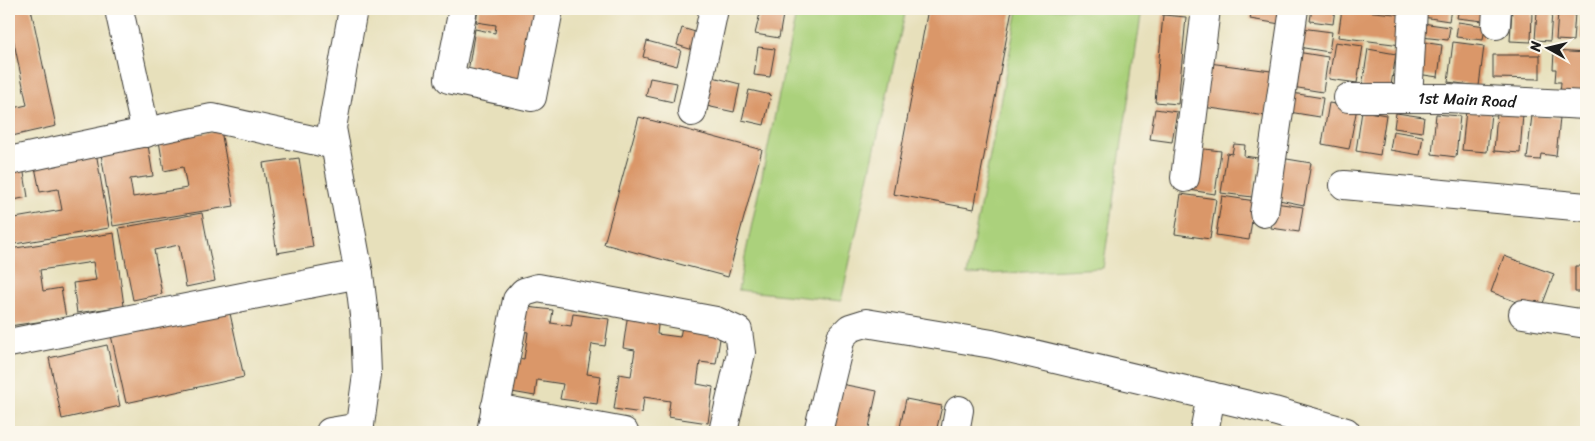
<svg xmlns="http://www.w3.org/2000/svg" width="1595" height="441" viewBox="0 0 1595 441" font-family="Sriracha,sans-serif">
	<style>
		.green { fill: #abd17b; stroke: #64764c }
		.building { fill: #da9769 }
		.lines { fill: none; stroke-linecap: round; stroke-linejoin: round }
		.minor-casing { stroke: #3a3934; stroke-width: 30 }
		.minor { stroke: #fff; stroke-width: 28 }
		.labels { text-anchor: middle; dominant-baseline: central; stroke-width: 4.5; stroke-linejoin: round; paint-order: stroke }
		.street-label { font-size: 16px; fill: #1c1c1c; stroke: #fbf7ec }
	</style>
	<rect width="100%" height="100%" fill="#fbf7ec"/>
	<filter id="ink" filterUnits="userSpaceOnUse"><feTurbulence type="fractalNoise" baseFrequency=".02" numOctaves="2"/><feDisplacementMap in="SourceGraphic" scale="10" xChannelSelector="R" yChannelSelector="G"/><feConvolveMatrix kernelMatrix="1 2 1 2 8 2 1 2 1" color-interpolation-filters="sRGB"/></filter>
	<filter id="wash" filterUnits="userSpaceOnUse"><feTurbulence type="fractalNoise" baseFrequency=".0096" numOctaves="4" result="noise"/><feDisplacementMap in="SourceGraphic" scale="20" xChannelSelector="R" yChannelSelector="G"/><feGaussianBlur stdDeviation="1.12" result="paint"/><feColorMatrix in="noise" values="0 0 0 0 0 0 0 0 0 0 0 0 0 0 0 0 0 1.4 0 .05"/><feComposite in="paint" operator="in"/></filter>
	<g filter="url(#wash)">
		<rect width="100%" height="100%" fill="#e7e0bb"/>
		<path class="green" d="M797,9H906L841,301L738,290Z
			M1018,9H1142L1103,268L967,275Z"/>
		<g id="blocks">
			<path class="building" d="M19,9H31L56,126L12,136L9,130V109L27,105L12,33L9,34V11Z
				M478,9H537L524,87L467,78L475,29L495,33L496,25L476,22Z
				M761,9H784L779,38L755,34Z
				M928,9H1012L974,209L893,194Z
				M1252,9H1282L1280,24L1250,19Z
				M1312,9H1335L1333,24L1310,21Z
				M1342,9L1406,15L1401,45L1338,37Z
				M1424,9H1451L1449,21L1423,17Z
				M1459,9H1485L1483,21L1457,18Z
				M1512,10L1532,12L1531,42L1510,41Z
				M1537,11L1552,12L1550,41L1535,40Z
				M1558,12L1575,13L1573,41L1556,40Z
				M1581,14H1586V40H1580Z
				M1163,15L1186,17L1178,104L1155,102Z
				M1458,22L1485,26L1483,40L1456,37Z
				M1422,23L1450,27L1448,40L1421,37Z
				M682,28L702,34L696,51L677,45Z
				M1301,28L1332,32L1329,52L1298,47Z
				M647,41L681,50L677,66L643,57Z
				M1335,42L1363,46L1357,83L1329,79Z
				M1421,42L1442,45L1438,77L1417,74Z
				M1453,42L1484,46L1479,86L1448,82Z
				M758,47L775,49L770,77L754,75Z
				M1368,49L1396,54L1390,92L1362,87Z
				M1554,51L1586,53V97L1560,96L1561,82H1555L1556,69H1553Z
				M1297,52L1328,57L1323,92L1292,87Z
				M1493,55H1540V79L1493,78Z
				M1209,63L1271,71L1266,116L1203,107Z
				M709,76L740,84L734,112L702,105Z
				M650,78L677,83L673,102L646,96Z
				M749,90L771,95L764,125L742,120Z
				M1292,93L1323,98L1320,117L1289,112Z
				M1329,103L1357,108L1349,149L1322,144Z
				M1155,109L1177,112L1172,142L1150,139Z
				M1466,110L1491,113L1487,152L1462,150Z
				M1362,111L1386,115L1380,155L1356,151Z
				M1396,113L1424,117L1422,132L1394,128Z
				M1497,113L1523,114L1520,153L1494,151Z
				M1436,114L1460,116L1456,157L1432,154Z
				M1532,115L1560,118L1556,156L1541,154L1540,160L1527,159Z
				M639,117L762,150L728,277L604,244Z
				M221,130L234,206L113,226L101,154L148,145L153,176L130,179L133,197L187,188L183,167L164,171L159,141Z
				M1393,131L1423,136L1420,155L1390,150Z
				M1234,144L1245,145L1244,156L1258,158L1252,197L1221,193L1227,153L1232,154Z
				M1196,148L1221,151L1215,194L1189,190Z
				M96,152L109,228L9,245V219L62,210L58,189L40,192L34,162Z
				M299,158L313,247L277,253L263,163Z
				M1281,158L1311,163L1304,205L1274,199Z
				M23,167L28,197L9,201V170Z
				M1181,194L1216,199L1210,239L1175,234Z
				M1222,196L1255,201L1249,240L1216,235Z
				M1275,203L1303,207L1299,232L1271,228Z
				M202,213L215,281L186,287L179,245L154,250L162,294L133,300L119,228Z
				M114,233L124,306L77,313L73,283L96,280L93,262L40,270L43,291L61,288L66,318L9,326V249Z
				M1504,256L1554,274L1540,311L1491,292Z
				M1575,266H1586V292H1575Z
				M518,306L553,310L551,323L571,326L573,314L609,319L605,346L592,344L587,374L601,376L597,404L560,399L563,384L537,380L535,396L506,391L511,357L524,359L528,332L515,330Z
				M229,309L244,377L126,403L111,335Z
				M628,313L659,317L657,334L680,337L683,321L722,326L716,364L700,362L697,384L713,387L708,423L668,417L670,401L644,397L642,413L614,409L619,374L631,376L635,350L623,348Z
				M107,345L120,406L62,419L49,358Z
				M841,384L877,391L868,432H831Z
				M906,399L942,406L936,432H899Z
				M497,414L529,418L527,432H494Z"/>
		</g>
	</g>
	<g filter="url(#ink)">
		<use href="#blocks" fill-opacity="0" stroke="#3a3934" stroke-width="1"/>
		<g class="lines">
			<g class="minor-casing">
				<g id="minor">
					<path d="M353,9L332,128L359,274L365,323L367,374L359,432"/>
					<path d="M463,9L449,79L532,97L549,9"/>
					<path d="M120,14L146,133"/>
					<path d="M1496,25L1497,9"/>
					<path id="s1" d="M1348,98H1447L1586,105"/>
					<path d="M1408,98L1413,9"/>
					<path d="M692,112L714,9"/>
					<path d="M9,161L212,118L335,145"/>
					<path d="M1185,178L1206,9"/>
					<path d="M1344,185L1586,207"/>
					<path d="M1264,213L1294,9"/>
					<path d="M1523,314L1586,324"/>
					<path d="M9,343L359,274"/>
					<path d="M495,408L624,432"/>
					<path d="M330,432L360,427"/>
					<path d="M491,432L517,300L524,292L538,288L716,321L738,331L741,353L723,432"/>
					<path d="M818,432L841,337L850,328L866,323L992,344L1274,411L1346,432"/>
					<path d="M955,432L959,410"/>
					<path d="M1204,432L1211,396"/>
				</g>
			</g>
			<use href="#minor" class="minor"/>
		</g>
	</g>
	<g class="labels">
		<g class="street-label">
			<text stroke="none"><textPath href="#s1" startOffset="119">1st Main Road</textPath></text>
		</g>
	</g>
	<rect width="1595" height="441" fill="none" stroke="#fbf7ec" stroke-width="30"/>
	<g transform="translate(1548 48) rotate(278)" stroke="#fbf7ec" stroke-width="4" paint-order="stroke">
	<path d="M0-4L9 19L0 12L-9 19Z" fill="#1c1c1c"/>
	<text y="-8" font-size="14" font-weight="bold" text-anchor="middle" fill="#1c1c1c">N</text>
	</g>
</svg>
